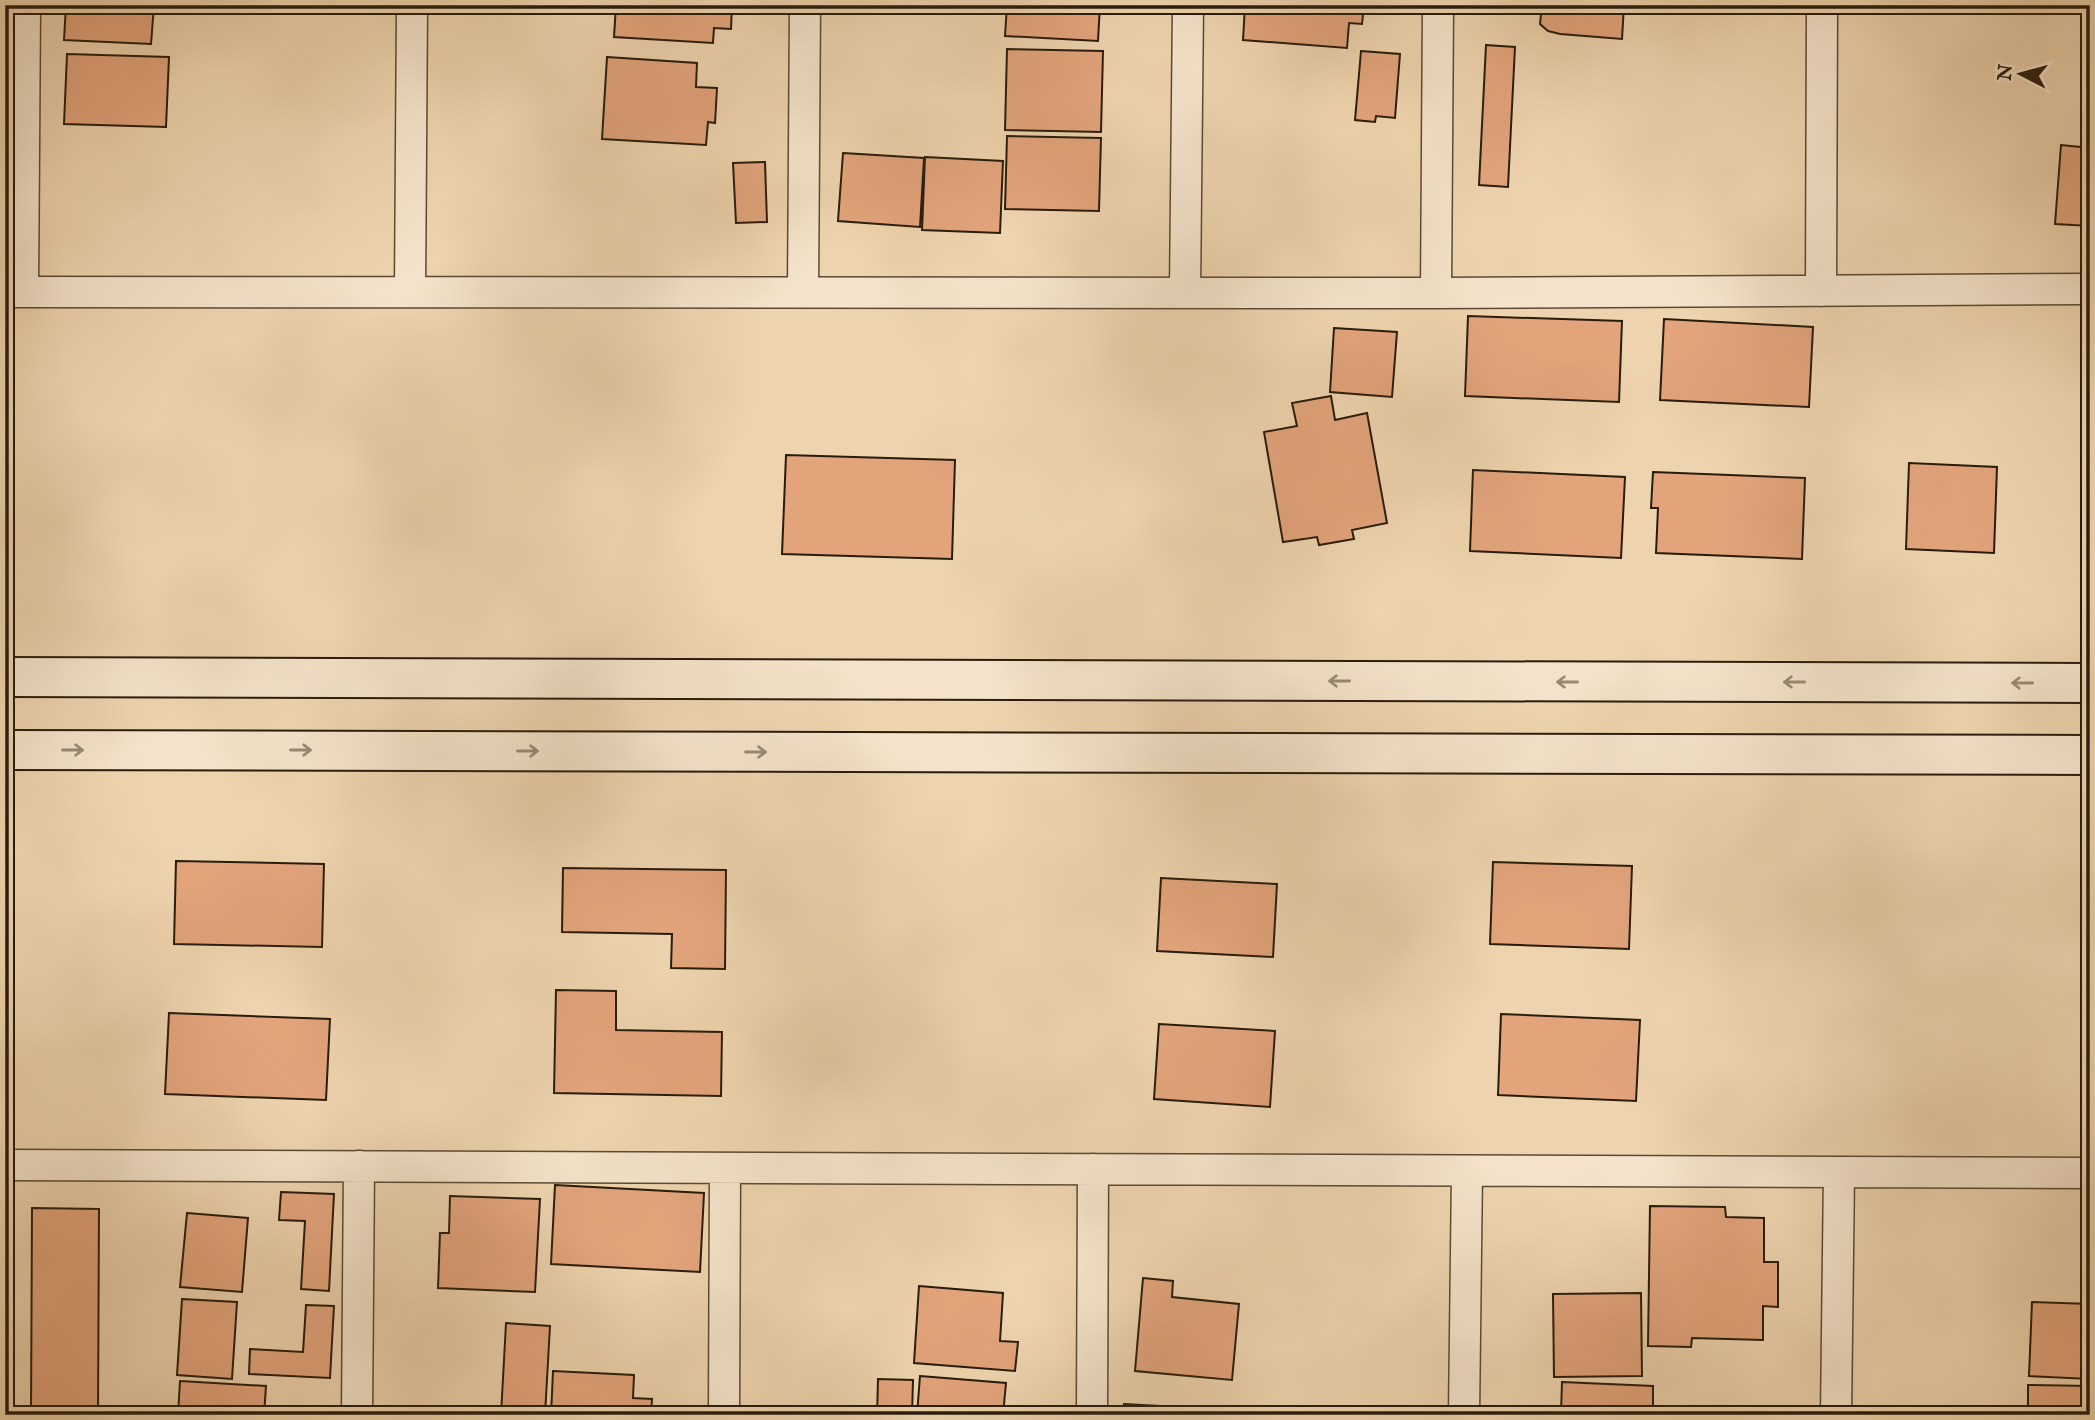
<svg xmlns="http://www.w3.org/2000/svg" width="2095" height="1420" viewBox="0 0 2095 1420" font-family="'IM FELL English',serif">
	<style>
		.building { fill: #e3a47c; stroke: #281c0d; stroke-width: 2 }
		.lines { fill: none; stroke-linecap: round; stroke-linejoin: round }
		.street-casing { stroke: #5a4a35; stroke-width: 33 }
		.secondary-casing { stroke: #281c0d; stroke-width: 42 }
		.street { stroke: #f4e3ca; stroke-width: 30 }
		.secondary { stroke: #f4e3ca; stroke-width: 38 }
		.oneway { stroke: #988975 }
	</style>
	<rect width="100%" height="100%" fill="#eed4ae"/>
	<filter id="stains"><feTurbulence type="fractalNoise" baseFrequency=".00286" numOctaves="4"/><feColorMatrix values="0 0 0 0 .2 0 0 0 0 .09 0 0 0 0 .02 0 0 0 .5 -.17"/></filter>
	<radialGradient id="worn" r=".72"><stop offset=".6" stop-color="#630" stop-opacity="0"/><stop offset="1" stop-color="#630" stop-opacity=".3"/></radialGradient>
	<path class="building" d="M66,5H154L151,44L64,40Z
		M616,5H732L731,29L714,28L713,43L614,37Z
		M1007,5H1100L1098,41L1005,36Z
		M1245,5H1364L1362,24L1349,23L1347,48L1243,40Z
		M1542,5H1624L1622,39L1560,34L1548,31L1540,24Z
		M1486,45L1515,47L1508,187L1479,185Z
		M1007,49L1103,51L1101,132L1005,130Z
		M1361,51L1400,54L1395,118L1376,116L1375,122L1355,120Z
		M67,54L169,57L166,127L64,124Z
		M607,57L697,63L696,87L717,88L715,123L708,122L706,145L602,139Z
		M1007,136L1101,138L1099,211L1005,209Z
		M2061,145L2090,148V226L2055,224Z
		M843,153L924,158L920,227L838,221Z
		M925,157L1003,161L1000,233L922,230Z
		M765,162L767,222L736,223L733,163Z
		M1468,316L1622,321L1619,402L1465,396Z
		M1664,319L1813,327L1809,407L1660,400Z
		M1334,328L1397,332L1392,397L1330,392Z
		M1331,396L1335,420L1367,413L1387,523L1352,530L1354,539L1319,545L1317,537L1283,542L1264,432L1297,426L1292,403Z
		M786,455L955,460L952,559L782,554Z
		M1909,463L1997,467L1994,553L1906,549Z
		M1473,470L1625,477L1621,558L1470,551Z
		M1653,472L1805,478L1802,559L1656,553L1658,508H1651Z
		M176,861L324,864L322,947L174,944Z
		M1493,862L1632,866L1629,949L1490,944Z
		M563,868L726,870L725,969L671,968L672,934L562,932Z
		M1161,878L1277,884L1273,957L1157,951Z
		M556,990L616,991V1030L722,1032L721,1096L554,1093Z
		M169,1013L330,1019L326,1100L165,1094Z
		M1501,1014L1640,1020L1636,1101L1498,1095Z
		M1159,1024L1275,1031L1270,1107L1154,1099Z
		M555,1185L704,1193L700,1272L551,1264Z
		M281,1192L334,1194L329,1291L301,1289L305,1221L279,1220Z
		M450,1196L540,1199L535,1292L438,1288L440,1233H449Z
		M1650,1206L1725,1207L1726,1217L1764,1218V1262H1778V1307L1763,1306V1340L1692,1338L1691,1347L1648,1346Z
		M32,1208L99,1209L98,1415H31Z
		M187,1213L248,1218L242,1292L180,1287Z
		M1143,1278L1173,1281L1172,1297L1239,1304L1232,1380L1135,1371Z
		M919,1286L1003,1293L1000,1341L1018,1342L1015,1371L914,1363Z
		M1641,1293L1642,1376L1554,1377L1553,1294Z
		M182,1299L237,1302L232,1379L177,1375Z
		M2032,1302L2090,1304V1379L2029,1376Z
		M306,1305L334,1306L330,1378L249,1374L250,1349L303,1352Z
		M506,1323L550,1326L545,1415H501Z
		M553,1371L634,1375L633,1398L652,1399L651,1415H551Z
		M920,1376L1006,1383L1003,1415H917Z
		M878,1379L913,1380L912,1415H877Z
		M180,1381L266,1386L264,1415H178Z
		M1562,1382L1653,1386V1415H1567V1413H1561Z
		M2028,1385L2090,1386V1415H2028Z
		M1124,1404L1216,1409L1215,1415H1124Z"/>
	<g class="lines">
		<g class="street-casing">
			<path id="street" d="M1821,291L1822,5
				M5,292L1436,293L2090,289
				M23,292L25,5
				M410,292L412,5
				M803,292L805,5
				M1185,292L1188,5
				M1436,293L1438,5
				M5,1165L2090,1173
				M357,1415L359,1166
				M724,1415L725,1168
				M1092,1415L1093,1169
				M1464,1415L1467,1171
				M1836,1415L1839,1172"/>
		</g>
		<g class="secondary-casing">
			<path id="secondary" d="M5,677L2090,683
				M5,750L2090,755"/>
		</g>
		<use href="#street" class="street"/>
		<use href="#secondary" class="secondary"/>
	</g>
	<defs><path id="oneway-shaft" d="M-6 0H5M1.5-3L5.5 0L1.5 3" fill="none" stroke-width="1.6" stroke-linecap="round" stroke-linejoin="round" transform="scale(1.75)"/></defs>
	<g class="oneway">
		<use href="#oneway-shaft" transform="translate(1339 681) rotate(-180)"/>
		<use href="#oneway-shaft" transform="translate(1567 682) rotate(-180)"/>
		<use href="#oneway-shaft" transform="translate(1794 682) rotate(-180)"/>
		<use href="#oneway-shaft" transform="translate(2022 683) rotate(-180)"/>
		<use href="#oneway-shaft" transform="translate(73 750)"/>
		<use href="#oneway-shaft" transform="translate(301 750)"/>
		<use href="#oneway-shaft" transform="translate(528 751)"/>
		<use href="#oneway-shaft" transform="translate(756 752)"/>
	</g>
	<rect width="2095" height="1420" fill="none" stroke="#eed4ae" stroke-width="28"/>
	<rect x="7" y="7" width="2081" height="1406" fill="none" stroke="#281c0d" stroke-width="3.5"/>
	<rect x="14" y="14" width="2067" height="1392" fill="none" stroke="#281c0d" stroke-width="2"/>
	<g transform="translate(2021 74) rotate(276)" stroke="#f4e3ca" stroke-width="5" paint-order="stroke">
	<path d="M0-5L12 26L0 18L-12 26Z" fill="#281c0d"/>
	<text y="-10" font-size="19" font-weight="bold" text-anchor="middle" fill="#281c0d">N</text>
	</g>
	<rect width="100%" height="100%" filter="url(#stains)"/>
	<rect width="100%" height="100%" fill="url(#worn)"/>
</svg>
